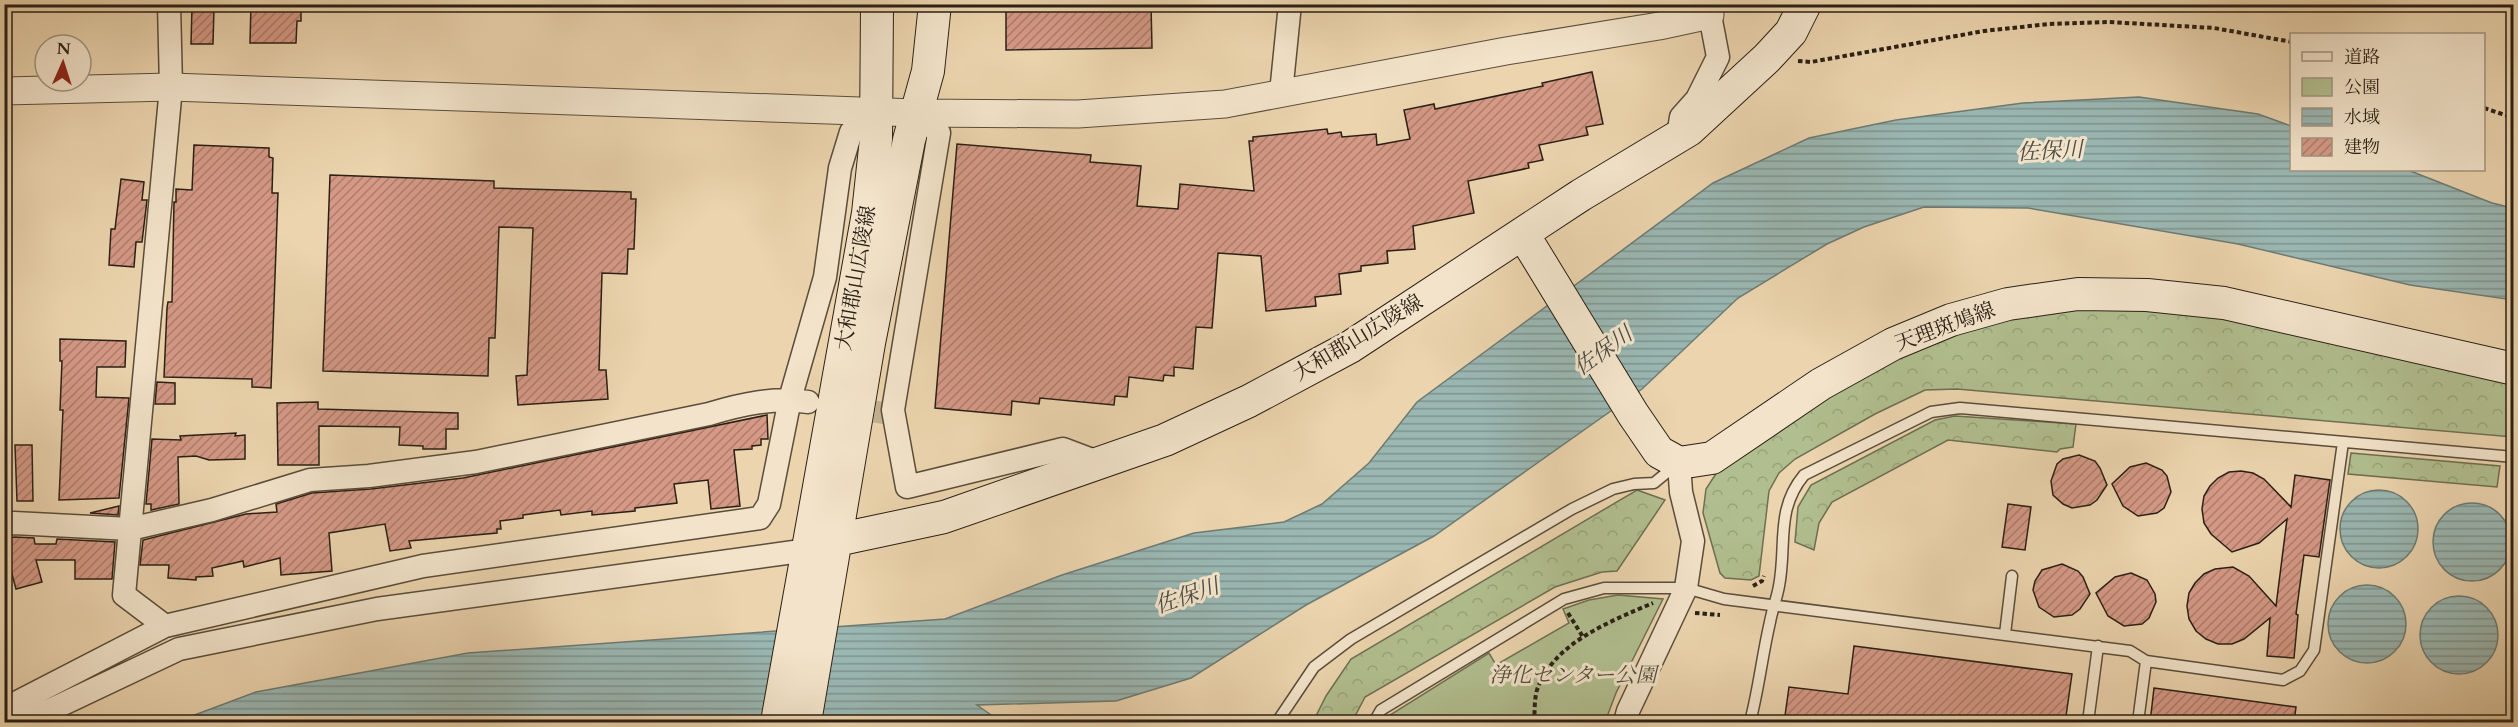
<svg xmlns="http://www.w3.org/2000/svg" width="2518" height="727" viewBox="0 0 2518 727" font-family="Cardo,'Noto Serif JP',serif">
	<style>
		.green { fill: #b1be8f; stroke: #6e6f52; stroke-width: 1.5 }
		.forest { fill: url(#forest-crowns); stroke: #6e6f52; stroke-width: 1.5 }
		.water { fill: url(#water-rules); stroke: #6d7b73; stroke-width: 1.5 }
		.building { fill: url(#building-hatch); stroke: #2a2015; stroke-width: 1.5 }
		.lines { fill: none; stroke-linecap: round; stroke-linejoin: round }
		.minor-tunnel { stroke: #c4b08f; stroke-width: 22; stroke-dasharray: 22 11; stroke-linecap: butt }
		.service-casing { stroke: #5a4d3b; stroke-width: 13 }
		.minor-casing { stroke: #5a4d3b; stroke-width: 25 }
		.tertiary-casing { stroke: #5a4d3b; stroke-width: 29 }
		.secondary-casing { stroke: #2a2015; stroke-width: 34 }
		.path { stroke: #2a2015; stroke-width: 4; stroke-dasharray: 4.5 3; stroke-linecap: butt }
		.service { stroke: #f2e3ca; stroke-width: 10 }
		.minor { stroke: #f2e3ca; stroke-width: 22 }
		.tertiary { stroke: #f2e3ca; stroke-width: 27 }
		.secondary { stroke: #f2e3ca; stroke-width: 32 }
		.labels { text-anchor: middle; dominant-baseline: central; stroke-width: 6; stroke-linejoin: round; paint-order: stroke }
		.street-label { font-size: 21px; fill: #2a2015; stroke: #f2e3ca }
		.park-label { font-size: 21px; font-style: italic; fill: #524f3a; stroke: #f2e3ca }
		.water-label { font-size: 22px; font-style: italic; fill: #4c4d44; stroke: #f2e3ca }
	</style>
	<defs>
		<pattern id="forest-crowns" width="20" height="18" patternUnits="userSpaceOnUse" patternTransform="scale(1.5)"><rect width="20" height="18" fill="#b1be8f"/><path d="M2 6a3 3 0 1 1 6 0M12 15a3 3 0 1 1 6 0" fill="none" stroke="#98a37a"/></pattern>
		<pattern id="water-rules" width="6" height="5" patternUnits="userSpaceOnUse" patternTransform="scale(1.5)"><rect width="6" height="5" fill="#9ab7b2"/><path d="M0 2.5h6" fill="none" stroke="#7e9490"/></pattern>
		<pattern id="building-hatch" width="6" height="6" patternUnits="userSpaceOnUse" patternTransform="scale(1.5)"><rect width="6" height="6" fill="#d59986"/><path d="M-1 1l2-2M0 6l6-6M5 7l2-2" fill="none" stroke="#ad7c6c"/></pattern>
	</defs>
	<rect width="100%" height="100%" fill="#ebd4ae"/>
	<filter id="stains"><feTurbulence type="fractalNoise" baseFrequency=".00333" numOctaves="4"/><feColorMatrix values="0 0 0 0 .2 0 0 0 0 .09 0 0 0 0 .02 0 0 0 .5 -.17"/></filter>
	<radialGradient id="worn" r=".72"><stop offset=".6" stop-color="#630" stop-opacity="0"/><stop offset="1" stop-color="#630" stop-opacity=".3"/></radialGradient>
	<path class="green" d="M1618,595L1663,599L1616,693L1605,722H1383L1390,715L1489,653L1496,665L1569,623L1563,609L1589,600Z"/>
	<path class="forest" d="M2165,305L2513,378V437L1957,389L1925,390L1875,414L1795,459L1779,473L1769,491L1759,576L1751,580L1725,578L1720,573L1703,513L1706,489L1719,469L1839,385L1946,335L2060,308Z
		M1955,416L2076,424L2073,447L2060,449L2057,452L1948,440L1832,502L1819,523L1814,550L1795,542L1798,507L1811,485L1935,420Z
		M2351,453L2500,466L2497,487L2348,474Z
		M1637,490L1665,500L1617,571L1602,572L1555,587L1365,697L1352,722H1313L1326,696L1351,659Z"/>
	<path class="water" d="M2139,97L2258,114L2291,126L2292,170H2408L2492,203L2513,208V300L2410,285L2238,244L2028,208L1924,207L1864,227L1827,244L1738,298L1642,389L1434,536L1306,605L1191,678L1116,701L977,705L1001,722H176L256,692L468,653L945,619L1062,575L1194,533L1284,522L1322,504L1369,463L1417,402L1713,183L1809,138L1896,120L2023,103Z
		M2340 529a39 39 0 1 1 78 0a39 39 0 1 1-78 0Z
		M2433 542a39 39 0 1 1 78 0a39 39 0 1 1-78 0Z
		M2328 624a39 39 0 1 1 78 0a39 39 0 1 1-78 0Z
		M2420 635a39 39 0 1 1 78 0a39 39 0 1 1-78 0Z"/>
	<path class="building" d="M251,4H301V21H297L296,43H250Z
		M1006,4H1151L1152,48L1006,50Z
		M192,7H214L213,44H191Z
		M1592,72L1603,124L1586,127L1588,135L1539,145L1543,160L1528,163L1529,168L1468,181L1474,213L1413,226L1415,249L1387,251L1388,263L1361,266V271L1339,274L1341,294L1315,297L1316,306L1266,311L1261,256L1218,253L1212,328L1196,327L1193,369L1174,367V376L1164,375L1163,381L1129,377L1127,397L1115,396L1114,405L1040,398L1039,404L1012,401L1011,415L935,408L957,144L1091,155L1090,162L1141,166L1137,206L1178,209L1180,184L1254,191L1249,141H1253V137L1327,129L1328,134L1341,132L1342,137L1376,134L1377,145L1410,139L1404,110L1434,104L1435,109L1543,86L1542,83Z
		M194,145L269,148V157L273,158L272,193H278L271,388L252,387V379L164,377L167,308L168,302H172L174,202H176V189L192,190Z
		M330,175L494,181V188L631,192V199H636L634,249H628L627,274L602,273L599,370H606L608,399L518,405L516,376L527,375L533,228L499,227L495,338H489L488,376L323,371Z
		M121,179L144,182L142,200H147L142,242H136L134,267L109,265L111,229H115Z
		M60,339L126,341L125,367H97L96,397L129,398L119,498L59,500L63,410H60L62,361H60Z
		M157,382L175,383V404H155Z
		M318,402V409L458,413V429H446V449H423V446L399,445L400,427L319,426V465H278L277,403Z
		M767,415L768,439H761V445L752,446V449L734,450L740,506L711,509L708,480L674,484L677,503L635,508V511L592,515V511L561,515L560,510L523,515V518L500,521L501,529H497V533L409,541L411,548L390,551L385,524L329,533L332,571L281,575L280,558L244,567L243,561L212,568L213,576L196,577V580L168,578L169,565H140L143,540L246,514L277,512L276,504L312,493L371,489L463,478Z
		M236,433L235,436L245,435V459L209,460L196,456L178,457L179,504L151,510V504H146L152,439L181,440L180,436Z
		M15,445H32L33,501H17Z
		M2079,455L2095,461L2100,468L2107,485L2097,500L2090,505L2072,508L2063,504L2053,495L2051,481L2057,464L2063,459Z
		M2146,463L2162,470L2167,476L2171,492L2164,508L2157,513L2138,516L2123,506L2112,484L2130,467Z
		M2241,471L2253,473L2264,479L2291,507L2295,475L2330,480L2319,557L2304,555L2296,614L2298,615L2294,658L2267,656L2270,618L2244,639L2232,644H2218L2206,639L2196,631L2189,619L2187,606L2189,593L2195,583L2204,574L2215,569L2233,567L2249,576L2276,606L2287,519L2259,543L2232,552L2211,534L2204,523L2202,509L2204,496L2210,486L2218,478L2229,472Z
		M2008,504L2031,507L2025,550L2002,547Z
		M119,506L118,515L90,513Z
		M15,537L34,538L35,544H56L57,539L115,542L112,579H75V560H36L42,582L16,589L4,545V538Z
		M2062,564L2078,571L2083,577L2090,594L2080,609L2072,615L2054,617L2039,607L2033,590L2035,581L2042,570Z
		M2131,573L2147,580L2155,594L2156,602L2149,618L2142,624L2124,626L2108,616L2096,593L2115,577Z
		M1854,646L2072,674L2065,723H1784L1789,687L1848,694Z
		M2154,688L2296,707L2294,723H2150Z"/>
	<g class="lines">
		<path class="minor-tunnel" d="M842,407L885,413"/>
		<g class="service-casing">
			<path id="service" d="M2005,634L2012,576
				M1277,722L1314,667L1351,639L1572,509L1613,489L1634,484L1654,483L1676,465
				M1374,722L1381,710L1564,599L1604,588H1686L1724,599L2130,651L2146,661L2283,680L2300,671L2314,650L2343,442
				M1750,722C1759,688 1762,656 1770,622C1772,610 1777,598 1779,586C1787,545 1775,510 1804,475L1931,412L1960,408L2514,457
				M2088,722L2098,646
				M2138,722L2146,661"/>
		</g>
		<g class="minor-casing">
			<path id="minor" d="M1281,93L1290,4
				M916,113L939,133L893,410L907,487L1063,449L1100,463
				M1678,137L1681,117L1697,99L1718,57L1710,15L1711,4
				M4,525L14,523L130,529L212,510L310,480L369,476L476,462L709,414C742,404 774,397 808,402
				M165,626L124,595L171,87L169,4
				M4,709L165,626L423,566L760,518L769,504L790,399L825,277L840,168L851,132L876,112
				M25,722L179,649L377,609L808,550
				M1625,722L1628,711L1686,588L1693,541L1681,492L1679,463"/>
		</g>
		<g class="tertiary-casing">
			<path id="tertiary" d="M4,91L171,87L916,113L1078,114L1225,104L1506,51L1659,26L1710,15"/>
		</g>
		<g class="secondary-casing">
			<path id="secondary" d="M1523,234L1633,414L1659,452L1679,463L1712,458L1821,384L1893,344L1951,320L2008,304L2078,294L2147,295L2224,303L2514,369
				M808,550L836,540L944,517L1165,440L1249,401L1350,347L1581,195L1689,130L1767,58L1791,32L1805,4
				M777,722L868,213L876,139L877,4
				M805,722L869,343L909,140L928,71L935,4"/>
		</g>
		<path class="path" d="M1798,61L1811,62L1984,31L2049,24L2109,22L2214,28L2292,42
			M2484,108L2514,118
			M1753,586L1762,581L1764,576
			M1568,613L1583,637
			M1695,613L1720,615
			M1534,722C1535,712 1534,700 1537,690C1553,643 1611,621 1653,603"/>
		<use href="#service" class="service"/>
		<use href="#minor" class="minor"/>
		<use href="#tertiary" class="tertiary"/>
		<use href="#secondary" class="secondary"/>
	</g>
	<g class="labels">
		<g class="street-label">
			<text transform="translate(856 278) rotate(-80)">大和郡山広陵線</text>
			<text transform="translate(1945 327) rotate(-20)">天理斑鳩線</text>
			<text transform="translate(1358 338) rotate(-31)">大和郡山広陵線</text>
		</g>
		<g class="park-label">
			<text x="1573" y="675">浄化センター公園</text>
		</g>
		<g class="water-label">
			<text transform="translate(2050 151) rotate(-3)">佐保川</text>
			<text transform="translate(1603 351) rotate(-36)">佐保川</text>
			<text transform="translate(1187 596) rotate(-19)">佐保川</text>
		</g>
	</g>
	<rect width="2518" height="727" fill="none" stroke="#ebd4ae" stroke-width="24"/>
	<rect x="6" y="6" width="2506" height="715" fill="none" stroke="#2a2015" stroke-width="3"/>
	<rect x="12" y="12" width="2494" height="703" fill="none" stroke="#2a2015" stroke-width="1.5"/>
	<rect x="2290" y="33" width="195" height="138" fill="#f2e3ca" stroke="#a29582" stroke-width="1.5"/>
	<rect x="2302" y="52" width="30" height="9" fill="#f2e3ca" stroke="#a29582" stroke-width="1.5"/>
	<text x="2344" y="63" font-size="18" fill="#2a2015">道路</text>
	<rect x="2302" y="78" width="30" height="18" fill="#b1be8f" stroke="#a29582" stroke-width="1.5"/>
	<text x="2344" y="93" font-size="18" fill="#2a2015">公園</text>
	<rect x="2302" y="108" width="30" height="18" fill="url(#water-rules)" stroke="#a29582" stroke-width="1.5"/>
	<text x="2344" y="123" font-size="18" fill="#2a2015">水域</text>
	<rect x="2302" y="138" width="30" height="18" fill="url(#building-hatch)" stroke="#a29582" stroke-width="1.5"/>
	<text x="2344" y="153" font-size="18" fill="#2a2015">建物</text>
	<g transform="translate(63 63) rotate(3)"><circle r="28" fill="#f2e3ca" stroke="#a29582" stroke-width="1.5"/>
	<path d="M0-4.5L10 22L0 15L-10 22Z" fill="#8f2418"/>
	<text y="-9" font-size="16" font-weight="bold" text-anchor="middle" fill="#2a2015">N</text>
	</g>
	<rect width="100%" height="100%" filter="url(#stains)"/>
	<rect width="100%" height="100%" fill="url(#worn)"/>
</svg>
